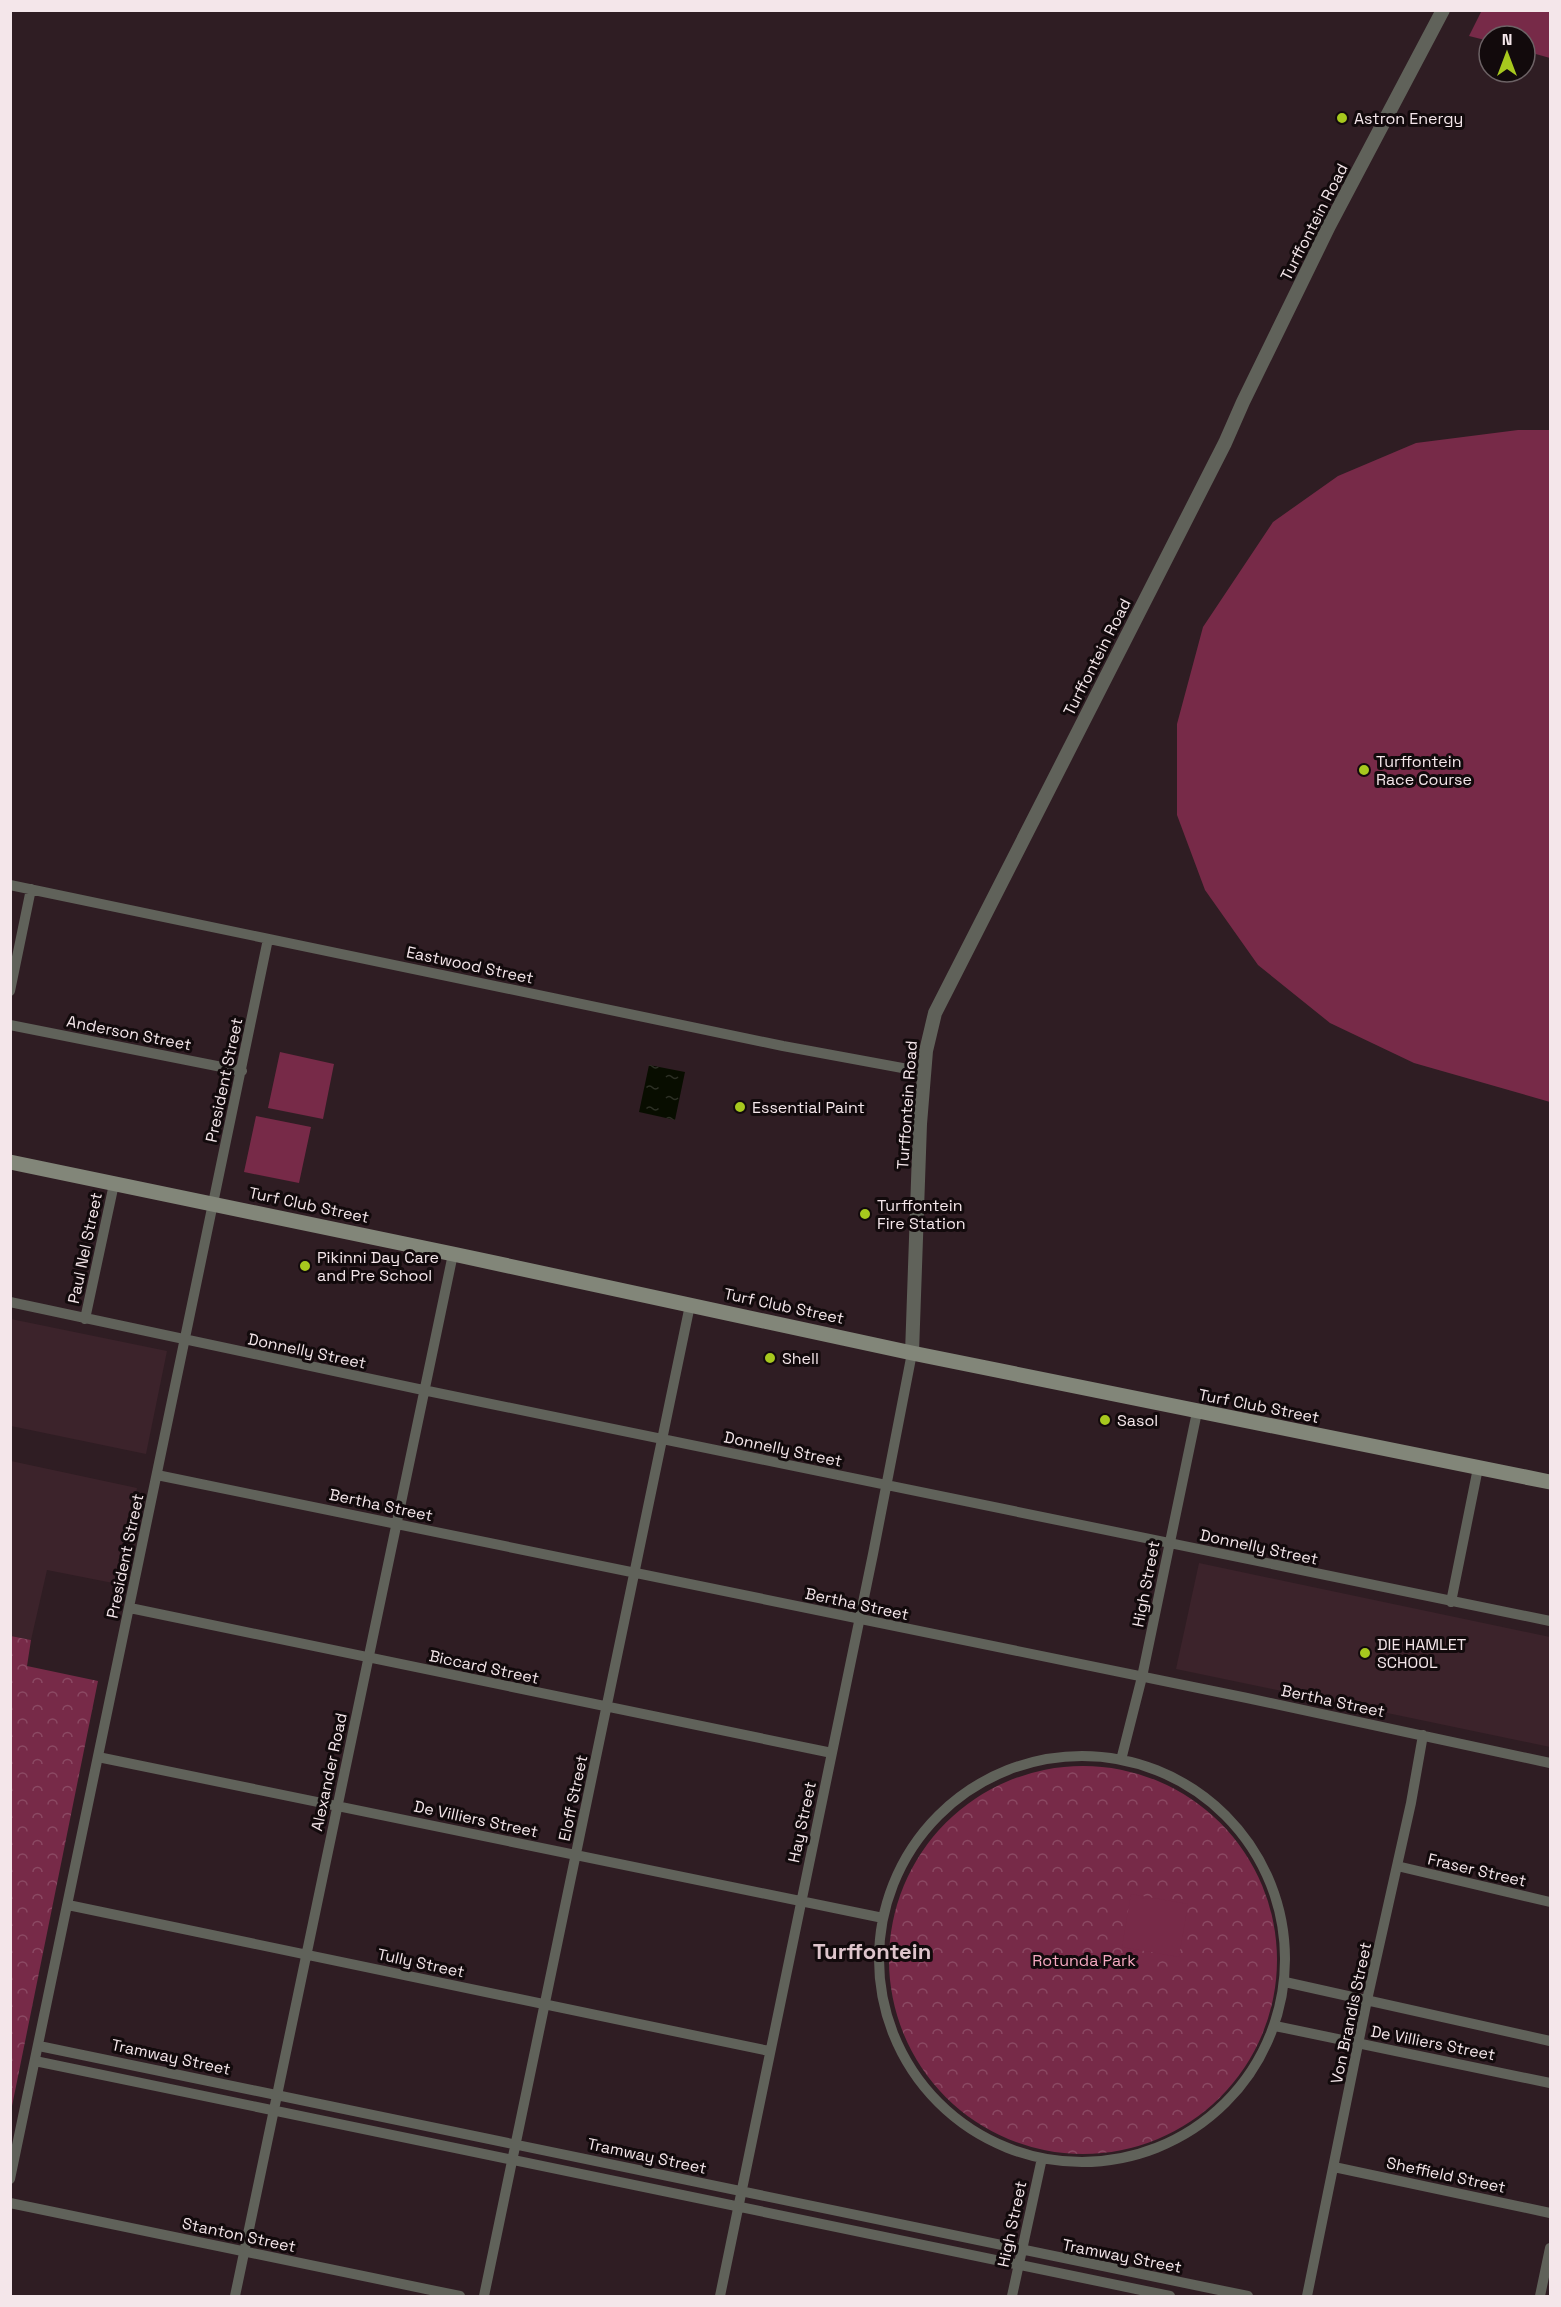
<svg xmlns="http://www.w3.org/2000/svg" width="1561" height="2307" viewBox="0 0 1561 2307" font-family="'Space Grotesk',sans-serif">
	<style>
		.built { fill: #3c232b }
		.forest { fill: url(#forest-crowns) }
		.garden { fill: #772a48 }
		.water { fill: url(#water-ripples) }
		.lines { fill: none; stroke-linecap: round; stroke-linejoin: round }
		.minor { stroke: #60625a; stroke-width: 10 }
		.tertiary { stroke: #60625a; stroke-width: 14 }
		.secondary { stroke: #828679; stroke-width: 15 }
		.poi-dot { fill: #a7c81e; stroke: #120a0c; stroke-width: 2 }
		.labels { text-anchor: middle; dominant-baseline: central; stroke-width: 6; stroke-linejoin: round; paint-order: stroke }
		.poi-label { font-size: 16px; fill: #f4e6ea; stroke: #120a0c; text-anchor: start }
		.street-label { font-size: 16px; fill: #f4e6ea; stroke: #120a0c }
		.park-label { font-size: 16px; fill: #f7aac2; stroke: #120a0c }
		.district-label { font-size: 22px; font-weight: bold; fill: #dec5cc; stroke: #120a0c }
	</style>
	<defs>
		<pattern id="forest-crowns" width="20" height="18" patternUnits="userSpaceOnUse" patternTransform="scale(1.5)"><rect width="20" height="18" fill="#772a48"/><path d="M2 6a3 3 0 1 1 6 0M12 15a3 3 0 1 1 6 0" fill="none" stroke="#8b4963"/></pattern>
		<pattern id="water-ripples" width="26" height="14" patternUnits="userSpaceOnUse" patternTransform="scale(1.5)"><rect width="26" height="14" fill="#080d00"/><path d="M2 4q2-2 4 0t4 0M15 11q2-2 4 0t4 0" fill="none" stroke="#2d3025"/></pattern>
	</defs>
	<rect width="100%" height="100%" fill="#2f1d23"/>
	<path class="built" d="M11,1319L167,1351L146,1454L11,1426Z
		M11,1461L137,1488L118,1584L47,1570L31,1640L11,1636Z
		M1199,1563L1550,1637V1747L1176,1669Z"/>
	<path class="forest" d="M11,1636L31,1640L27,1666L98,1681L11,2111Z
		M889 1960a194 194 0 1 1 388 0a194 194 0 1 1-388 0Z"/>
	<path class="garden" d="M1482,10L1550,11V58L1525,51V36H1489V41L1469,36Z
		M1518,430H1550V1102L1414,1063L1330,1023L1258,965L1205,890L1177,815V724L1203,627L1273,522L1338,476L1416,443Z
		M280,1052L334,1064L323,1119L268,1108Z
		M256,1116L311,1127L299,1183L244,1172Z
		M1131,1894L1188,1904L1179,1957L1122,1947Z"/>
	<path class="water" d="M649,1065L685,1072L675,1120L639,1112Z"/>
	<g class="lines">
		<path class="minor" d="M10,885L783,1046L924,1072
			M10,991L31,889
			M10,1025L242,1071
			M10,1302L423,1390L1550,1621
			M85,1319L114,1184
			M157,1475L1247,1698L1550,1763
			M1451,1602L1478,1468
			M130,1608L832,1753
			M879 1959a203 203 0 1 1 406 0a203 203 0 1 1-406 0Z
			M98,1757L883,1918
			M1121,1760L1142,1677L1197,1412
			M1397,1866L1550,1902
			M68,1905L769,2051
			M1285,1982L1550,2041
			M1275,2026L1550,2083
			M39,2046L1248,2296
			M35,2061L1170,2296
			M1334,2167L1550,2213
			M10,2179L268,939
			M10,2203L460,2296
			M235,2296L453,1254
			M484,2296L690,1305
			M720,2296L873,1554L912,1353
			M1012,2296L1042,2158
			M1307,2296L1367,2000L1411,1803L1423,1735
			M1540,2296L1550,2248"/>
		<path class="tertiary" d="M912,1353L920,1124L926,1051L935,1013L1225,443L1243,402L1329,226L1443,10"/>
		<path class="secondary" d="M10,1162L453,1254L912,1353L1550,1482"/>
	</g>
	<g class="poi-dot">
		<circle cx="1342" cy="118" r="6"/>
		<circle cx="1364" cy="770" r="6"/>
		<circle cx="740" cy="1107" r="6"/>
		<circle cx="865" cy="1214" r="6"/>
		<circle cx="305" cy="1266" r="6"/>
		<circle cx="770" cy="1358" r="6"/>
		<circle cx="1105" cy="1420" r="6"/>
		<circle cx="1365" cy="1653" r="6"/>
	</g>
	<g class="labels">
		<g class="poi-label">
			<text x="1354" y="118">Astron Energy</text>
			<text x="1376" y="761">Turffontein<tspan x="1376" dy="18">Race Course</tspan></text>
			<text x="752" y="1107">Essential Paint</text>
			<text x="877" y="1205">Turffontein<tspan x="877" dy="18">Fire Station</tspan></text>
			<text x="317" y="1257">Pikinni Day Care<tspan x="317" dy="18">and Pre School</tspan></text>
			<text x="782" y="1358">Shell</text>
			<text x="1117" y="1420">Sasol</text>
			<text x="1377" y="1644">DIE HAMLET<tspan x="1377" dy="18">SCHOOL</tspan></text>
		</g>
		<g class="street-label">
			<text transform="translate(1314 222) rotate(-63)">Turffontein Road</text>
			<text transform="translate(1097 657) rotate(-63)">Turffontein Road</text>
			<text transform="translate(470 965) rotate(12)">Eastwood Street</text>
			<text transform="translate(129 1033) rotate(11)">Anderson Street</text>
			<text transform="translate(224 1080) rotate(-78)">President Street</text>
			<text transform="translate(907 1105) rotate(-86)">Turffontein Road</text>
			<text transform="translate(309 1205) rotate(12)">Turf Club Street</text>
			<text transform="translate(85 1248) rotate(-78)">Paul Nel Street</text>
			<text transform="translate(784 1306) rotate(12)">Turf Club Street</text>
			<text transform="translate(307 1351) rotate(12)">Donnelly Street</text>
			<text transform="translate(1259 1406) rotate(11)">Turf Club Street</text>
			<text transform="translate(783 1449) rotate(12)">Donnelly Street</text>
			<text transform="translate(381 1505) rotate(12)">Bertha Street</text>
			<text transform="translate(1259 1547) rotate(12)">Donnelly Street</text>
			<text transform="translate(125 1556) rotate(-78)">President Street</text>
			<text transform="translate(1146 1584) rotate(-79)">High Street</text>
			<text transform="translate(857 1604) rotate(12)">Bertha Street</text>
			<text transform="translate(484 1667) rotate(12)">Biccard Street</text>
			<text transform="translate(1333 1701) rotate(12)">Bertha Street</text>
			<text transform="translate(329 1772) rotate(-78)">Alexander Road</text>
			<text transform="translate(573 1798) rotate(-78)">Eloff Street</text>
			<text transform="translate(476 1819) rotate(12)">De Villiers Street</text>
			<text transform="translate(802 1822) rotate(-78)">Hay Street</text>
			<text transform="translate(1477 1870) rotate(13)">Fraser Street</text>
			<text transform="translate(421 1963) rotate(12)">Tully Street</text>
			<text transform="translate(1351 2013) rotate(-78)">Von Brandis Street</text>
			<text transform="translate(1433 2043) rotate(11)">De Villiers Street</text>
			<text transform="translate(171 2057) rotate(12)">Tramway Street</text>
			<text transform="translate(647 2156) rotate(12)">Tramway Street</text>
			<text transform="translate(1446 2175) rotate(12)">Sheffield Street</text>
			<text transform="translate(1012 2224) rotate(-78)">High Street</text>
			<text transform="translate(239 2235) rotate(12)">Stanton Street</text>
			<text transform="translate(1122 2256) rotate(11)">Tramway Street</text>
		</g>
		<g class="park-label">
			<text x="1084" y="1960">Rotunda Park</text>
		</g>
		<g class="district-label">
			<text x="872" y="1951">Turffontein</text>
		</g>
	</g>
	<rect width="1561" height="2307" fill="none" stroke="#f4e6ea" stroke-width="24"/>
	<g transform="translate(1507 54)"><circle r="28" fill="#120a0c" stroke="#6c6265" stroke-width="1.5"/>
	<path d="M0-4.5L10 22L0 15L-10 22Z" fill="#a7c81e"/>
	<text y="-9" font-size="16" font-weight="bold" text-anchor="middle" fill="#f4e6ea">N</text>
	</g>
</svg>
